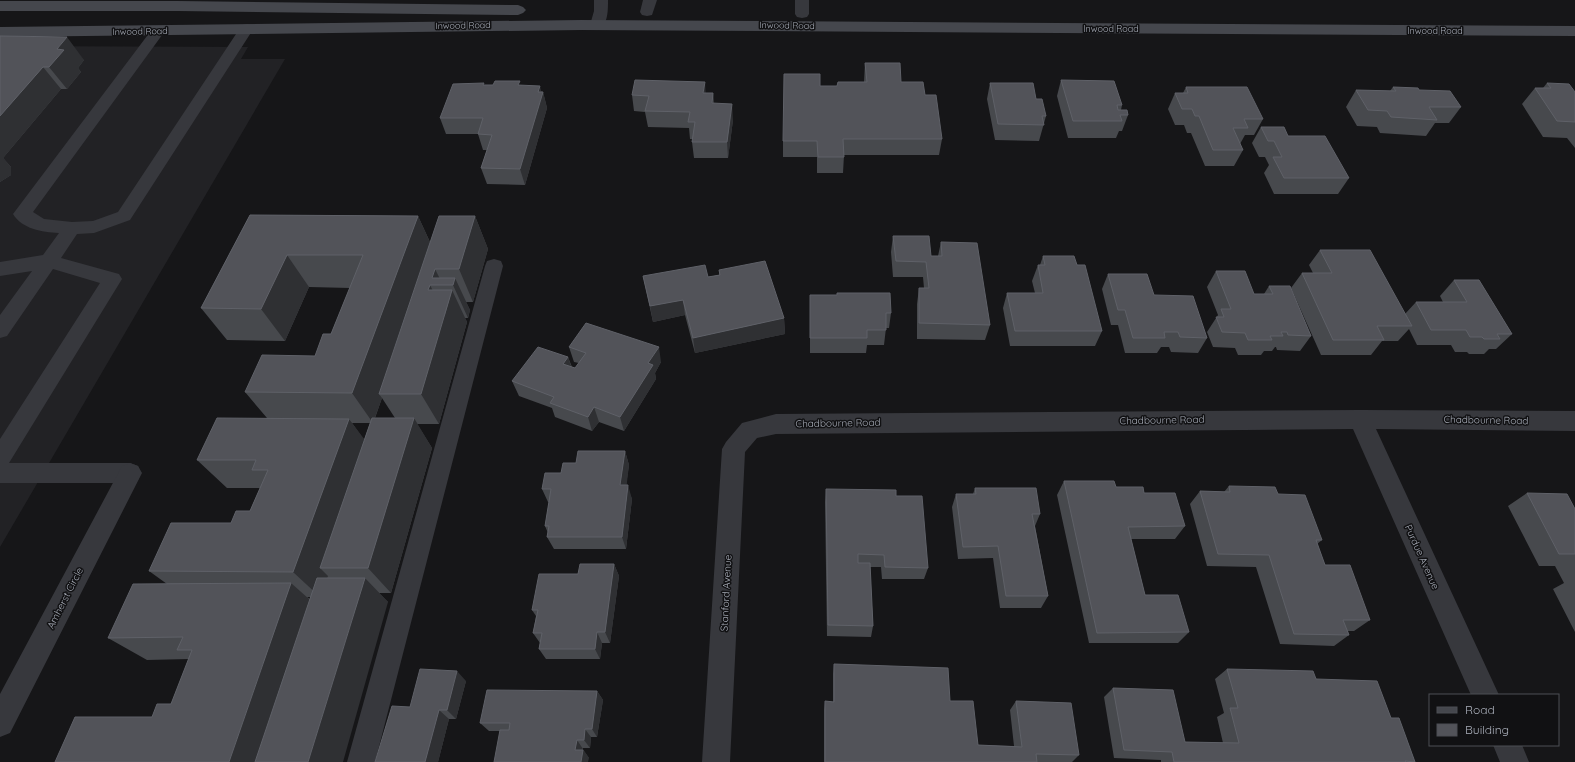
<svg xmlns="http://www.w3.org/2000/svg" width="1575" height="762" viewBox="0 0 1575 762" font-family="Quicksand,sans-serif">
	<style>
		.built { fill: #222225 }
		.lines { fill: none; stroke-linecap: round; stroke-linejoin: round }
		.service { fill: #37383d; fill-rule: evenodd }
		.minor { fill: #37383d; fill-rule: evenodd }
		.secondary { fill: #45474d; fill-rule: evenodd }
		.wall { fill: #47494d; fill-rule: evenodd }
		.shaded-wall { fill: #2f3033 }
		.building { fill: #525359; stroke: #5f6168 }
		.labels { text-anchor: middle; dominant-baseline: central; stroke-width: 3; stroke-linejoin: round; paint-order: stroke }
		.far-street-label { font-size: 9px; fill: #a8adb8; stroke: #111113 }
		.street-label { font-size: 10px; fill: #a8adb8; stroke: #111113 }
	</style>
	<rect width="100%" height="100%" fill="#161618"/>
	<path class="built" d="M0,46L248,47L241,59H285L0,547Z"/>
	<g class="lines">
		<path class="service" d="M594,0H608C608,10 608,20 602,28L597,29L592,28L590,25L594,11Z
			M643,0H657L652,15L647,16L642,15L640,12Z
			M795,0H809V14L807,17L802,18L797,17L795,14Z
			M247,24L252,25L254,28L130,220L94,233L77,234L61,258L119,274L122,279L9,463H130L138,466L141,473L138,480L130,483H0V439L100,283L53,269L7,336L0,338V315L32,271L0,276V262L43,255L59,233C42,232 22,229 13,214L153,28L158,27L163,28L165,31L33,212L44,219L72,222L93,221L118,212L240,28L242,25Z
			M494,259L501,261L503,266L375,762H347L485,266L487,261Z"/>
		<path class="minor" d="M1360,410L1575,411V431L1376,429L1499,695H1471L1353,429L776,434L757,438L745,452L730,762H702L722,449L726,442L742,423L776,414Z
			M130,463L138,466L142,473L10,733L0,737V694L122,466Z
			M1493,745H1522L1529,762H1500Z"/>
		<path class="secondary" d="M0,1H178L518,5L523,7L526,10L523,13L518,15L178,11H0Z
			M581,20L1575,26V36L581,30L0,37V27Z"/>
	</g>
	<path class="wall" d="M0,36L84,60L78,68L81,72L67,89H61L3,158L11,167V175L0,182Z
		M865,63L925,95L942,139L939,155H844L843,173H817V157H783V141L837,86L864,82Z
		M1061,80L1122,105L1121,110L1128,115L1122,131H1119L1116,138H1068L1057,96Z
		M990,83L1036,99L1046,116L1039,141L995,140L987,99Z
		M1547,83L1575,92V148L1567,138L1543,137L1522,104L1535,88H1543Z
		M484,85H521L543,92L547,108L525,185L487,184L481,168L487,150H483L478,134H446L440,118Z
		M1186,87L1263,119L1254,135H1245L1240,144L1243,150L1234,166H1205L1191,133H1187L1184,125H1175L1168,109L1175,93H1183Z
		M1393,87L1419,90L1461,107L1449,123H1435L1426,136L1380,133L1377,127L1357,126L1346,107L1356,90L1390,91Z
		M706,93H713L714,103L733,120L728,158H694L692,142L693,139H690L689,128L648,127L645,112L634,111L632,95Z
		M1261,127L1288,136L1349,178L1338,194H1274L1264,173L1269,165L1265,157H1259L1252,143Z
		M250,215L418,216L430,242L475,216L488,249L473,302H466L470,310L468,318H465L467,322L439,424H417L432,448L391,593H379L388,602L152,717L171,704L189,659L147,660L108,638L167,584L149,571L231,523L250,511L260,488H227L197,460L267,418L245,392L315,356L331,334L350,288L309,287L285,341L227,340L201,308ZM382,398L395,418H375ZM352,423H370L364,440ZM307,597H310V599Z
		M893,236L931,256H938L941,242L990,325L985,340L917,339V304L919,288H924L923,277H893L891,252Z
		M1320,250L1405,314L1416,302H1443L1440,296L1454,280L1512,334L1496,349H1489L1484,354H1469L1467,352H1455L1451,345H1417L1409,329L1398,341H1382L1371,355H1321L1291,288L1302,273H1313L1309,265Z
		M1043,256L1077,265L1102,331L1095,346H1010L1003,308L1007,293H1035L1032,281L1038,265H1040Z
		M719,270L784,318L785,334L695,353L685,315L653,322L643,276L708,277L719,275Z
		M1216,271L1254,294H1264L1269,286L1311,336L1300,351L1277,350L1276,347H1275L1272,351H1264L1261,355H1238L1235,348L1213,347L1207,332L1218,315L1207,287Z
		M1108,274L1154,295L1207,338L1198,353L1171,352L1169,347H1161L1157,353H1125L1118,325H1111L1102,289Z
		M810,295L891,313L889,328H886L884,345H867L866,353H810Z
		M569,347L661,362L655,373L656,379L624,431L599,422L592,431L555,417L552,408L519,396L512,381L568,357L572,367L575,368L579,363L574,362Z
		M625,451L629,465L626,485L632,499L626,549H554L547,537L548,533L545,526L549,502H548L542,489L561,473L576,463Z
		M1064,481L1116,487L1144,493L1185,526L1175,539H1131L1145,595L1189,632L1178,643H1089L1057,495Z
		M1229,486L1278,494L1322,540L1317,544L1325,565L1370,620L1354,631H1348L1349,635L1334,646L1280,644L1256,567L1207,566L1190,504L1200,491L1224,492Z
		M975,488L1040,514L1035,526L1048,596L1041,608H1000L993,558L958,559L952,507L956,494H973Z
		M826,489L896,496L928,568L924,579H882L881,567H870L873,626L871,637L827,636L825,502Z
		M1527,493L1575,509V632L1553,589L1564,583L1555,566H1539L1508,506Z
		M614,564L619,576L610,643H602L600,659H546L539,649L540,643L533,633L536,616L532,610L578,574Z
		M834,664L950,701L978,745L1014,746L1010,710L1016,701L1079,755L1072,762H824V710L825,701L833,702V674Z
		M1227,669L1316,679L1391,718L1415,762H1161V760L1114,758L1104,697L1113,688L1185,742L1223,743L1217,717L1224,713L1215,679Z
		M466,681L456,719H449L438,762H375L410,707Z
		M597,691L603,700L597,737H591L590,748H583V750L589,758L500,731H489L480,723Z"/>
	<path class="shaded-wall" d="M67,37L84,60L78,68L81,72L67,89L49,67L57,49Z
		M43,67L61,89L3,158L11,167V175L0,182V116Z
		M705,82L706,98L703,93Z
		M540,86L542,95L543,92L547,108L525,185L520,169Z
		M713,93L714,110L712,103Z
		M732,104L733,120L728,158L727,142Z
		M418,216L433,249L379,394L382,398L373,423L352,393Z
		M475,216L488,249L473,302L459,269Z
		M287,255L309,287L285,341L261,309Z
		M435,269L443,285L432,278Z
		M455,278L470,310L468,318L453,285Z
		M430,285L445,315L452,290L467,322L439,424L421,394L428,290Z
		M683,300L685,315L653,322L650,306Z
		M784,318L785,334L695,353L693,338Z
		M659,347L661,362L655,373L656,379L624,431L620,417L648,363Z
		M568,357L573,372L563,364Z
		M594,407L599,422L592,431L588,417Z
		M414,418L432,448L391,593L368,568Z
		M349,419L371,448L320,568L328,576L320,597L293,572Z
		M625,451L629,465L625,499L620,485Z
		M628,485L632,499L626,549L622,537Z
		M614,564L619,576L610,643L605,632Z
		M365,578L388,602L343,762H308Z
		M291,583L318,607L268,762H229Z
		M597,632L602,643L600,659L595,649Z
		M457,671L466,681L456,719L447,710Z
		M597,691L603,700L597,737L592,729Z
		M439,710L449,719L438,762H425Z
		M585,729L591,737L590,748L584,740Z
		M577,740L589,758L588,762H581L575,750Z"/>
	<path class="building" d="M0,36L67,37L57,49L64,50L49,67H43L0,116Z
		M865,63H900L901,82H923L925,95H936L942,139H843L844,157H818L817,141H783L784,74H820V86H837L838,82H867Z
		M635,80L705,82L703,93H713L712,103L732,104L727,142H692L695,122H688L690,112L645,111L649,96L632,95Z
		M1061,80L1114,81L1122,105H1117L1118,110H1127L1128,115H1120L1122,121H1073Z
		M495,81H520L518,85L540,86L538,92H543L520,169L481,168L492,135L478,134L483,118H440L453,84L484,83L483,85H493Z
		M990,83H1033L1036,99H1042L1046,116H1042L1044,125L998,124Z
		M1547,83L1569,84L1575,92V122L1557,121L1535,88H1551Z
		M1186,87H1247L1263,119H1244L1248,128H1233L1243,150H1213L1199,116H1195L1192,109H1182L1175,93H1188Z
		M1393,87L1418,88L1419,90L1450,91L1461,107H1429L1437,120L1391,117L1387,111L1368,110L1356,90L1396,91Z
		M1261,127H1284L1288,136H1325L1349,178H1284L1273,157H1282L1274,141H1268Z
		M250,215L418,216L352,393L245,392L262,355L315,356L323,334H331L363,255H287L261,309L201,308Z
		M439,216H475L459,269H435L432,278H455L453,285H430L428,290H452L421,394H379Z
		M893,236H929L931,256H942L941,242L977,243L990,325L919,323V288H929L926,262L896,261Z
		M1320,250H1370L1412,326H1377L1384,340H1333L1302,273H1332Z
		M1043,256H1074L1077,265H1085L1102,331H1015L1007,293H1043L1038,265H1045Z
		M765,261L784,318L693,338L683,300L650,306L643,276L705,265L708,277L720,275L719,270Z
		M1216,271H1245L1254,294H1273L1269,286H1290L1311,336L1288,335L1287,332H1281L1283,336H1270L1272,340H1248L1245,333L1222,332L1216,317H1224L1221,309H1231Z
		M1108,274H1147L1154,295L1193,296L1207,338L1180,337L1178,332H1164L1165,338H1133L1125,310H1118Z
		M1454,280H1479L1512,334H1497L1500,339H1484L1482,337H1470L1466,330H1431L1416,302H1467Z
		M837,293H890L891,313H886V330H867V338H810V295H837Z
		M586,323L659,347L648,363L653,365L620,417L594,407L588,417L550,403L554,397L512,381L538,347L568,357L563,364L575,368L586,353L569,347Z
		M217,418L349,419L293,572L149,571L171,523H231L236,511H250L268,470H252L256,460H197Z
		M372,418H414L368,568H320Z
		M578,451H625L620,485H628L622,537H547L549,526H545L551,489H542L545,473H561L563,463H576Z
		M1064,481H1114L1116,487H1143L1144,493H1175L1185,526L1128,527L1145,595H1178L1189,632L1097,633Z
		M1229,486L1275,487L1278,494L1305,495L1322,540H1316L1325,565H1350L1370,620H1343L1349,635L1294,634L1269,555L1218,554L1200,491L1230,492Z
		M975,488H1036L1040,514H1032L1048,596H1006L998,546L963,547L956,494H976Z
		M826,489L896,490V496H922L928,568L885,567L884,555L858,554V563H870L873,626L828,625Z
		M1527,493L1567,494L1575,509V554H1559Z
		M580,564H614L605,632H597L595,649H539L542,633H533L538,610H532L539,574H578Z
		M317,578H365L308,762H255Z
		M291,583L229,762H55L75,717H152L157,704H171L192,650H177L183,637L108,638L133,584Z
		M834,664L948,668L950,701H973L978,745L1022,747L1016,701L1071,703L1079,755L1036,754L1037,762H825V701L834,702Z
		M420,669L457,671L447,710H439L425,762H375L392,706L410,707Z
		M1227,669L1313,671L1316,679L1377,681L1391,718H1399L1415,762L1405,761L1406,762H1174L1172,752L1124,750L1113,688L1173,690L1185,742L1239,743L1230,708H1238Z
		M487,690L597,691L592,729H585L584,740H577L575,750H583L581,762H494L500,730H509L510,723H480Z"/>
	<g class="labels">
		<g class="far-street-label">
			<text transform="translate(463 25) rotate(-1)">Inwood Road</text>
			<text transform="translate(787 25) rotate(1)">Inwood Road</text>
			<text x="1111" y="28">Inwood Road</text>
			<text x="1435" y="30">Inwood Road</text>
			<text transform="translate(140 31) rotate(-1)">Inwood Road</text>
		</g>
		<g class="street-label">
			<text transform="translate(1162 420) rotate(-1)">Chadbourne Road</text>
			<text transform="translate(1486 420) rotate(1)">Chadbourne Road</text>
			<text transform="translate(838 423) rotate(-1)">Chadbourne Road</text>
			<text transform="translate(1422 557) rotate(66)">Purdue Avenue</text>
			<text transform="translate(726 593) rotate(-87)">Stanford Avenue</text>
			<text transform="translate(65 598) rotate(-63)">Amherst Circle</text>
		</g>
	</g>
	<rect x="1429" y="694" width="130" height="52" fill="#111113" stroke="#4d4f55"/>
	<rect x="1437" y="707" width="20" height="6" fill="#45474d" stroke="#4d4f55"/>
	<text x="1465" y="714" font-size="12" fill="#a8adb8">Road</text>
	<rect x="1437" y="724" width="20" height="12" fill="#525359" stroke="#4d4f55"/>
	<text x="1465" y="734" font-size="12" fill="#a8adb8">Building</text>
</svg>
